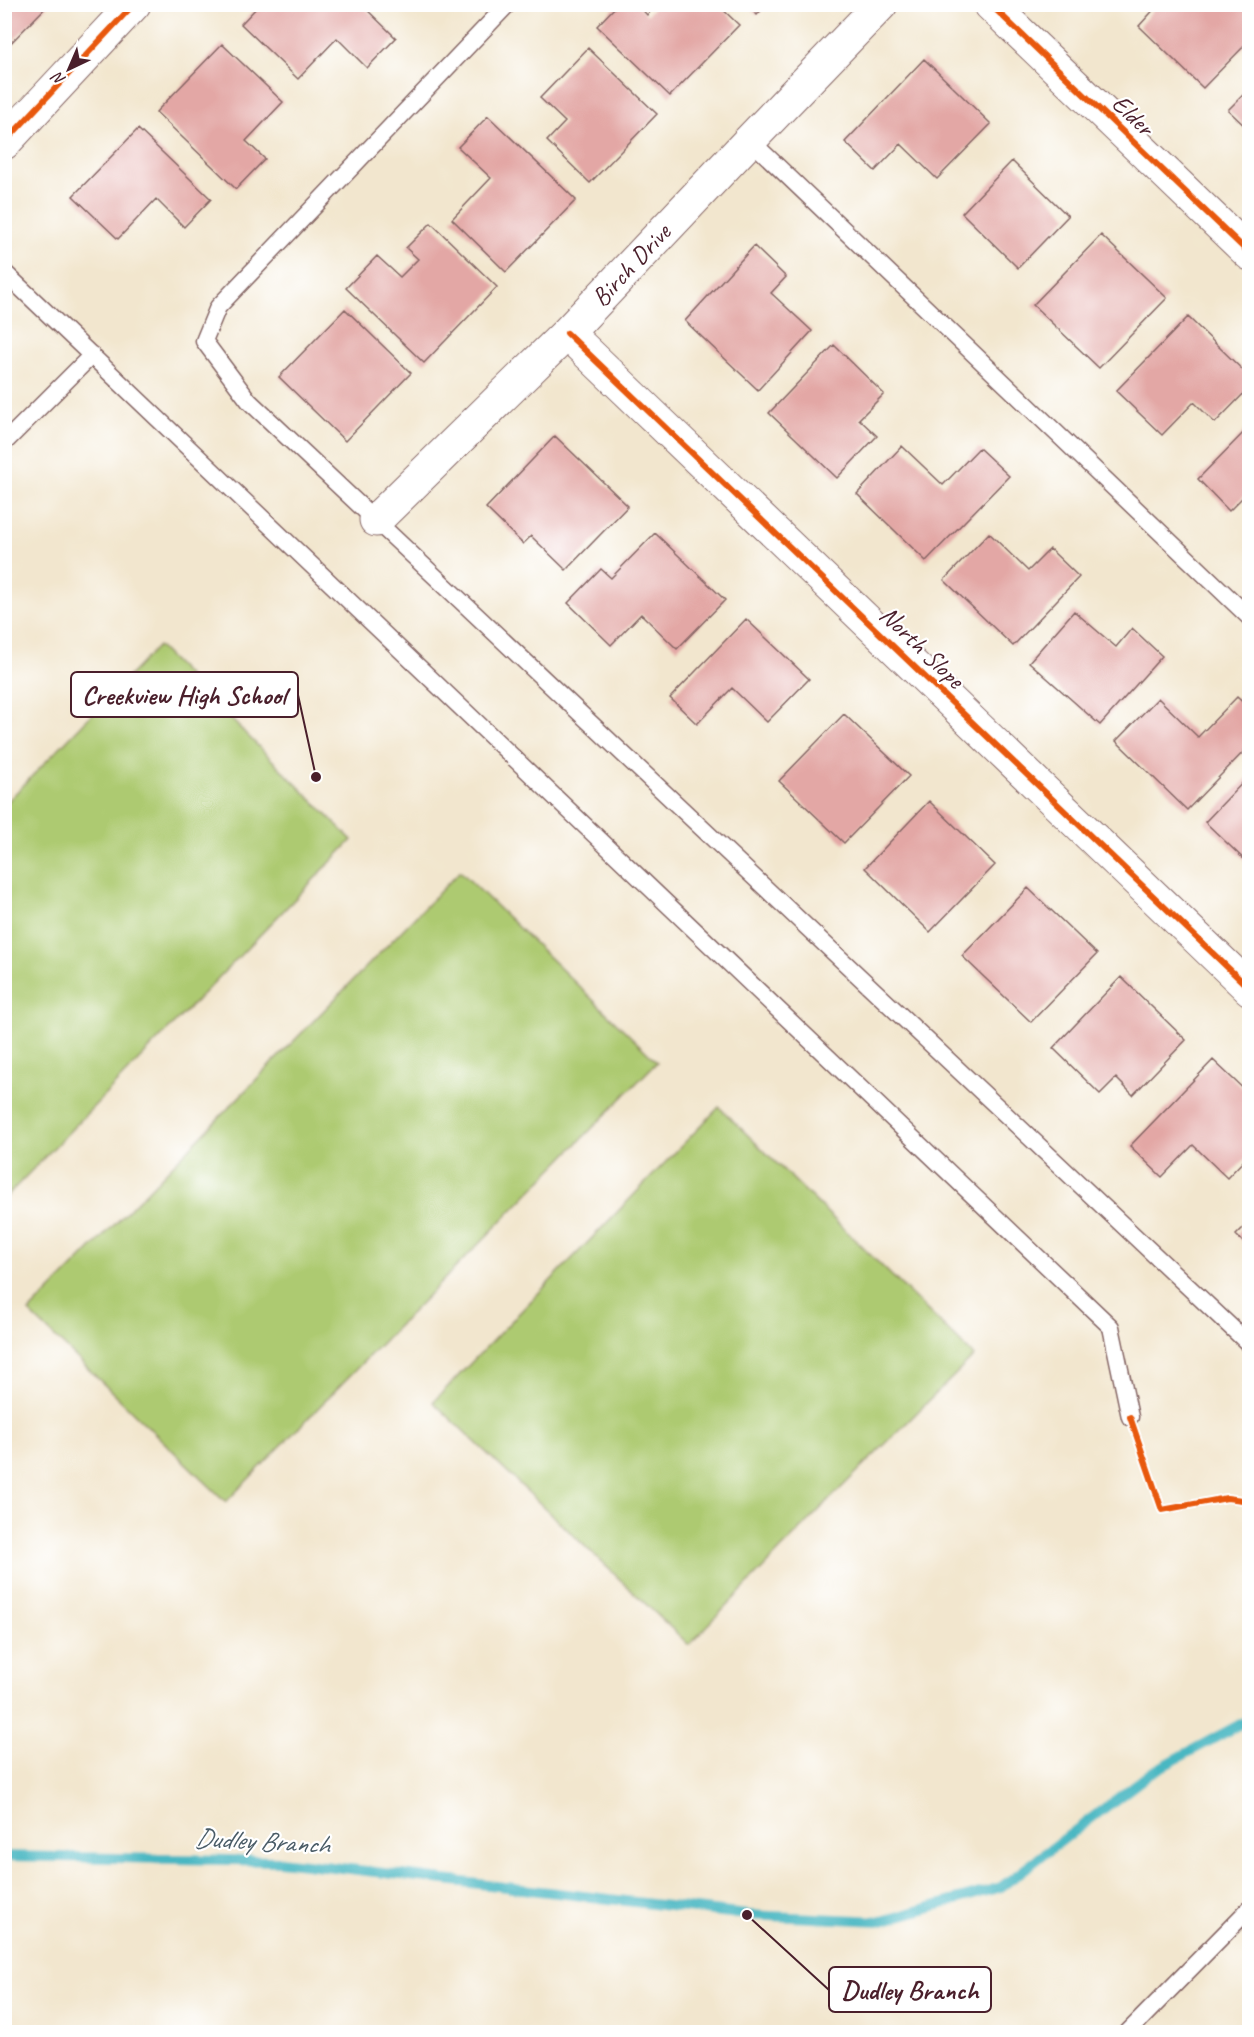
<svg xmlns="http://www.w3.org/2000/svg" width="1254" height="2037" viewBox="0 0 1254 2037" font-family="Caveat,sans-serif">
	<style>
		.green { fill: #adca71; stroke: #7c744e; stroke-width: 1.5 }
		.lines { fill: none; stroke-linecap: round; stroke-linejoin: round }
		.stream { stroke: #49b7c2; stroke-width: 10 }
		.building { fill: #e3a7a5 }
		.service-casing { stroke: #856564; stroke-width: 19 }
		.minor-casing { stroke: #856564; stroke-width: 35 }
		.service { stroke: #fff; stroke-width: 16 }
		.minor { stroke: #fff; stroke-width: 33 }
		.cycleway-casing { stroke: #fff; stroke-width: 10 }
		.cycleway { stroke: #e8590c; stroke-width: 6 }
		.labels { text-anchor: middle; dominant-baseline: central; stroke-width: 4.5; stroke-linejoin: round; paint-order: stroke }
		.street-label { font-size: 26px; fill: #4a1f2b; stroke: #fff }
		.water-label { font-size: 27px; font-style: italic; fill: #4a5c67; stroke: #fff }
		.leader { fill: none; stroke: #4a1f2b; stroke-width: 2 }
		.callout-dot { fill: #4a1f2b; stroke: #fff; stroke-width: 2 }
		.callout { fill: #fff; stroke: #4a1f2b; stroke-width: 2 }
		.callout-label { font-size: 27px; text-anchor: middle; font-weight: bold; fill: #4a1f2b }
	</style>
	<rect width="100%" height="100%" fill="#fff"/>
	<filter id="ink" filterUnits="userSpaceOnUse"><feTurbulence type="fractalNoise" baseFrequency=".0167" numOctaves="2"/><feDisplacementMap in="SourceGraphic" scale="12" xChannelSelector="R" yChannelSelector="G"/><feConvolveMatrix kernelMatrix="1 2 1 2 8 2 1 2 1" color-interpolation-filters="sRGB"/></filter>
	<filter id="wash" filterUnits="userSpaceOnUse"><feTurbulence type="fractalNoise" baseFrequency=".008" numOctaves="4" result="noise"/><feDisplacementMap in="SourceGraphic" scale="24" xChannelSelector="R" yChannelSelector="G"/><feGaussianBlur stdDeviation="1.35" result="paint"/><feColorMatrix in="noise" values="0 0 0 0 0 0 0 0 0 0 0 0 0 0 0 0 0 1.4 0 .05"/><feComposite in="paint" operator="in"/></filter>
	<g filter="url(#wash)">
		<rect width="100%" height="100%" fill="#f2e6ce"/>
		<path class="green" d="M158,646L352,840L5,1198V804Z
			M460,871L657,1062L226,1502L29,1312Z
			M719,1107L974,1356L830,1499L689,1645L433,1402Z"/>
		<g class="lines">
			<path class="stream" d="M4,1856L280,1861L747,1915L882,1921L1001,1887L1152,1772L1250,1719"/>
		</g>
		<g id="blocks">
			<path class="building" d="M4,4H49L4,50Z
				M260,4H361L396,38L367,68L337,38L298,79L241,24Z
				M618,4H637L647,15L657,4H717L739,25L670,96L597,26Z
				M746,4H767L757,15Z
				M1159,4H1250V40L1203,88L1139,26Z
				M222,44L283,102L246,141L265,159L236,189L156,112Z
				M588,48L657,114L590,183L547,141L565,122L540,98Z
				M924,59L991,124L937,179L901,144L875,171L845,142Z
				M1250,88V131L1228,110Z
				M488,116L576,200L506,272L452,219L491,178L458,147Z
				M138,129L211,199L184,227L156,199L118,239L73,196Z
				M1012,161L1068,216L1018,268L962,213Z
				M431,223L497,287L424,363L346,288L377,256L400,277L418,259L406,248Z
				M1101,235L1167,298L1099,368L1033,305Z
				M754,246L786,277L771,293L812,331L758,390L685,321Z
				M345,309L411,373L345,441L279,377Z
				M1188,317L1250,377V387L1215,423L1194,402L1162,435L1116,391Z
				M834,345L884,394L859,419L877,436L837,478L769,413Z
				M1250,426V490L1229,511L1198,479Z
				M555,436L628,506L566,570L531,536L523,544L486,508Z
				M902,446L943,485L979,448L1009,476L926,561L857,494Z
				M655,533L725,600L677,649L641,614L611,645L568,603L601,569L611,578Z
				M989,533L1028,571L1050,549L1079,577L1013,646L944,580Z
				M1074,611L1116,647L1132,628L1162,656L1100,725L1029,662Z
				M746,619L809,679L767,722L732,688L697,724L670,698Z
				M1237,697L1250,709V745L1187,810L1116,741L1158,698L1198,737Z
				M844,714L909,776L844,843L779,781Z
				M1250,775V865L1205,822Z
				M929,801L995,865L930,932L865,868Z
				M1028,888L1097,954L1031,1022L962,956Z
				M1121,977L1186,1040L1133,1095L1116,1078L1100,1094L1053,1048Z
				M1213,1060L1250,1095V1154L1227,1178L1193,1145L1162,1177L1130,1146Z
				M1250,1221V1249L1236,1235Z"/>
		</g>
	</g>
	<g filter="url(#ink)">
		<use href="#blocks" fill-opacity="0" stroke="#856564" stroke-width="1.5"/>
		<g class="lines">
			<g class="service-casing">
				<path id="service" d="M508,4L218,307L204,341L249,401L1250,1345
					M750,140L1250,618
					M4,272L1111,1327L1130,1417
					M4,443L92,355
					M1128,2032L1250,1908"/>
			</g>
			<g class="minor-casing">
				<path id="minor" d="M990,4L1250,254
					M4,143L134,4
					M567,333L1250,989
					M376,520L567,333L750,140L881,4"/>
			</g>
			<use href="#service" class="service"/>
			<use href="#minor" class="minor"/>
			<g class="cycleway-casing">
				<path id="cycleway" d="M990,4L1250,254
					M4,143L134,4
					M567,333L1250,989
					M1130,1417L1162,1510L1227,1498L1250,1501"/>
			</g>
			<use href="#cycleway" class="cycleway"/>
		</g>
	</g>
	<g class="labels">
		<g class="street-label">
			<text transform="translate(1133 115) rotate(44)">Elder</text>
			<text transform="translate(631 265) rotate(-47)">Birch Drive</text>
			<text transform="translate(922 647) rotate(44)">North Slope</text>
		</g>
		<g class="water-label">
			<text transform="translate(262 1841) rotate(3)">Dudley Branch</text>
		</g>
	</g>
	<path class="leader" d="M316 777L298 695M747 1915L829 1990"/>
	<g class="callout-dot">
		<circle cx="316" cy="777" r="6"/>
		<circle cx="747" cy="1915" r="6"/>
	</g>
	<g class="callout">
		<rect x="71" y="672" width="227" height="45" rx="6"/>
		<rect x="829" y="1967" width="162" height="45" rx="6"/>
	</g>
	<g class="callout-label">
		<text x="184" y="704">Creekview High School</text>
		<text x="910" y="1999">Dudley Branch</text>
	</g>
	<rect width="1254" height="2037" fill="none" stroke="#fff" stroke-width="24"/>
	<g transform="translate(69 69) rotate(224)" stroke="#ffffff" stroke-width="4.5" paint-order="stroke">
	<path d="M0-4.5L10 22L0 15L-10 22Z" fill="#4a1f2b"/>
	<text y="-9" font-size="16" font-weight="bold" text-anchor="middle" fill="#4a1f2b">N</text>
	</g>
</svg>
